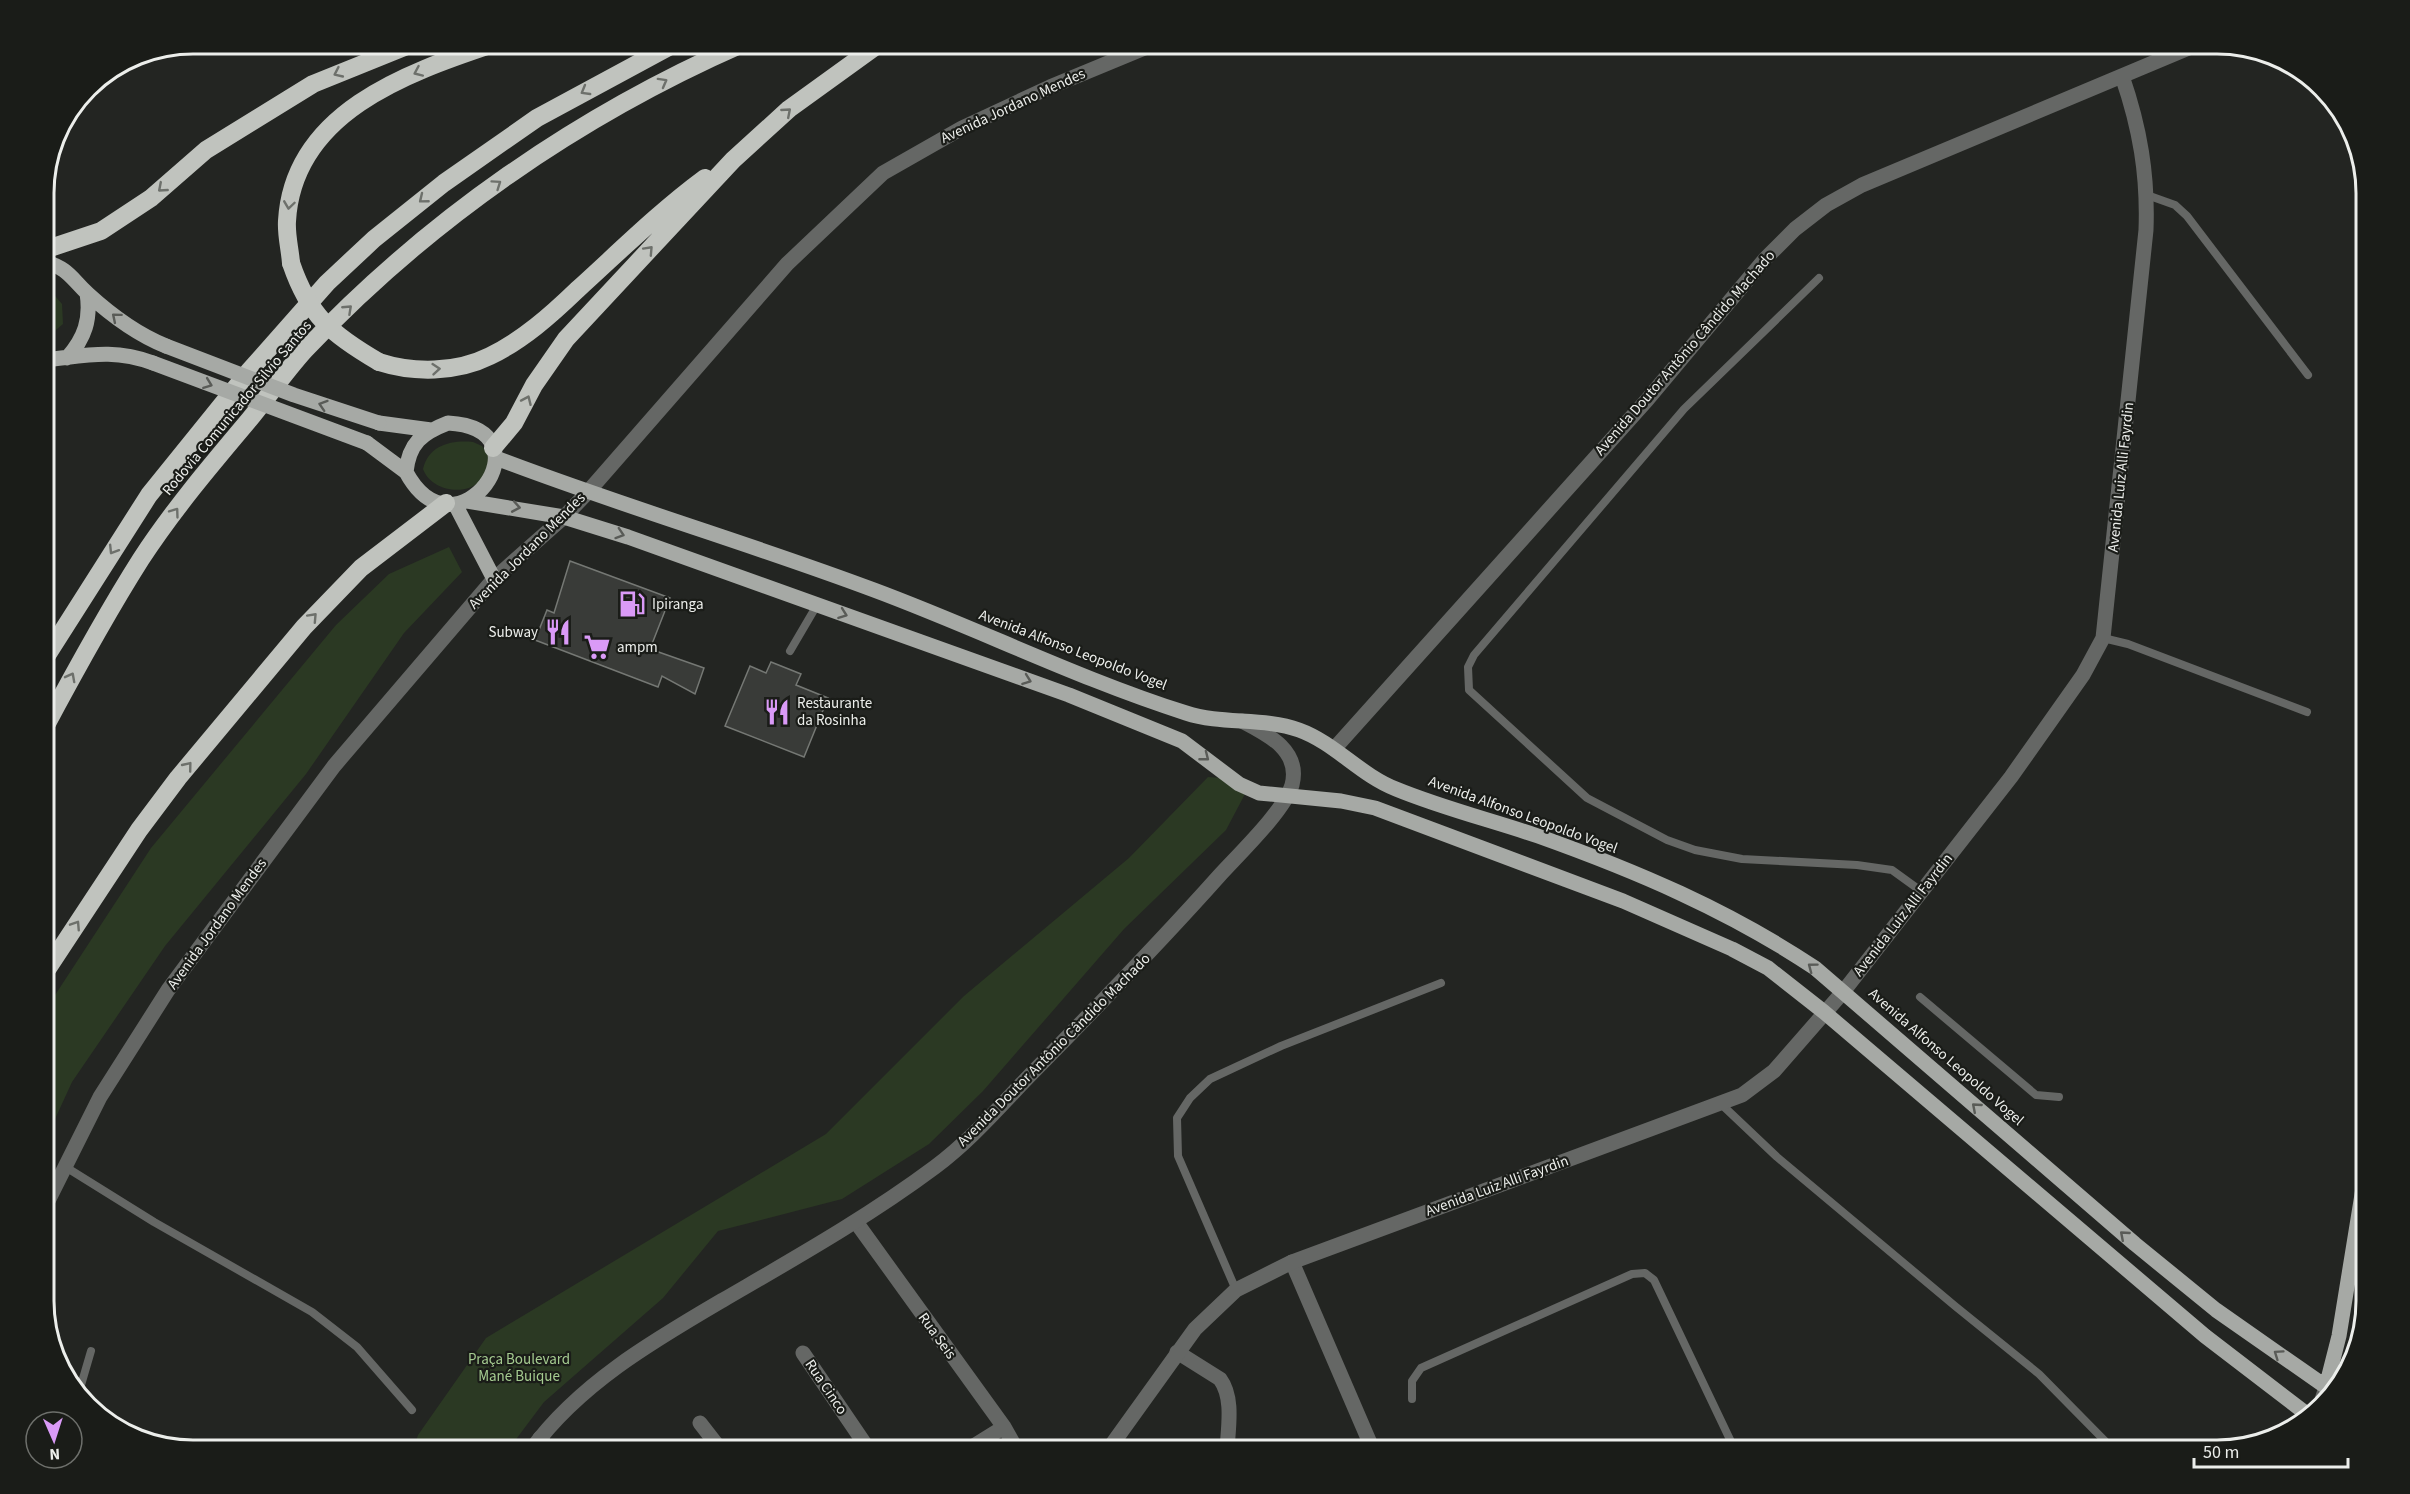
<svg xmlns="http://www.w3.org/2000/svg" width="2410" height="1494" viewBox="0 0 2410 1494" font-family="'Source Sans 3',sans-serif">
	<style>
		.green { fill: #2b3923 }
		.building { fill: #393b38; stroke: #757874; stroke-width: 1.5 }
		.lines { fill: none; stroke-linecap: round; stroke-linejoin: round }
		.service { stroke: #656765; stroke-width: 8 }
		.minor { stroke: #656765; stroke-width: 15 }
		.tertiary { stroke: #656765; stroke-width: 15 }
		.primary { stroke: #a6a9a5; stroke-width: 15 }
		.motorway { stroke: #c0c3be; stroke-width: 18 }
		.primary-bridge { stroke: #a6a9a5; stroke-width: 15 }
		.motorway-bridge { stroke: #c0c3be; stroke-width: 18 }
		.oneway { stroke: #6d706b }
		.oneway2 { stroke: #595b57 }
		.labels { text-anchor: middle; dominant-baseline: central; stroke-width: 4.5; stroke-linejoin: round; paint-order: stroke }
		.street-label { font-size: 15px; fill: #eceeeb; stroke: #1a1c18 }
		.poi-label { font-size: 15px; fill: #eceeeb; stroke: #1a1c18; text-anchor: start }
		.park-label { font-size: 15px; fill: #a5cb90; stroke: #1a1c18 }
		.rim { fill: none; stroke: #eceeeb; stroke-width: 3 }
	</style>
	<rect width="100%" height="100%" fill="#232522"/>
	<path class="green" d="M44,283L62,304L63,324L44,340Z
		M473,442L482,446L490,457C487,464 485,475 481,480C466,497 431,491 423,469C429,445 451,440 473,442Z
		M449,547L462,572L404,633L306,774L165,946L72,1082L44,1143V1012L151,848L336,625L389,574Z
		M1208,777L1235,779L1245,794L1226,830L1124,929L983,1091L929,1144L842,1199L718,1231L663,1298L544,1402L508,1450H413L418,1435L486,1338L826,1134L964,996L1129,858Z"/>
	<path class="building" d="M570,561L670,598L650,649L704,668L695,694L662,676L658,687L535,640L547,610L554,613Z
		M771,662L801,674L796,685L828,698L804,757L725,726L750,666L766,673Z"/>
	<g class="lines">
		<path class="service" d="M2147,195L2175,205L2187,216L2308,375
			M1819,278L1684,409L1474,655L1468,667L1469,690L1587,798L1667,840L1695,850L1742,859L1857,865L1892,870L1921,891
			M2103,638L2128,644L2307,712
			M790,651L817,605
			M1920,997L2036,1095L2059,1097
			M1720,1103L1777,1157L1955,1306L2039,1374L2109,1445
			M64,1166L154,1222L312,1312L357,1347L412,1410
			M1236,1290L1178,1156L1177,1118L1190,1098L1210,1079L1281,1046L1441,983
			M79,1392L91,1351
			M1412,1399V1381L1421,1368L1632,1274L1645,1273L1654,1280L1735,1450"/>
		<path class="minor" d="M1334,749L1647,400L1765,259L1795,229L1826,205L1862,185L2198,44
			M1843,992L2011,777L2083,675L2103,638L2146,230C2148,175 2140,128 2122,76
			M856,1222L1004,1427L1017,1450
			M1292,1262L1373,1450
			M1177,1352L1220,1379C1234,1398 1228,1428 1227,1450
			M803,1353L869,1450
			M700,1423L721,1450
			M540,1438L549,1450
			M967,1450L1004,1427"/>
		<path class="tertiary" d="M44,1209L100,1097L168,990L334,766L494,579L564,517L587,493L787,264L883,173L962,128L1050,87L1154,44
			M2322,1400L2326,1387
			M531,1450C579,1384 653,1341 723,1300C795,1258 868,1217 935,1167C974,1138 1005,1100 1039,1066C1100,1004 1161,941 1219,876C1238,855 1285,810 1292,785C1301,750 1267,734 1242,721
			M1108,1450L1195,1329L1236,1290L1292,1262L1742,1095L1774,1071L1843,992"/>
		<path class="primary" d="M44,261C70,270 69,276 88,294C111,315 136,334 166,346
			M67,358C85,338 91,319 87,293
			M44,360C85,356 112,348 153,363
			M379,423L431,430
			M448,423C554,429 456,565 406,472C409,443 422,433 448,423Z
			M367,443L406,472
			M496,458C621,506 749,543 874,590C979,629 1079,679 1186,713C1222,725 1263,717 1299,730C1335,743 1360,775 1396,789C1442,808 1491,820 1538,836C1636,871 1728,910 1815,968L2135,1244L2216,1310L2332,1391
			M467,501L564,517L628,537L1069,695L1182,741L1239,784L1259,793L1341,801L1375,808L1623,901L1732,949L1768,968L1824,1012L2205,1336L2308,1415
			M455,504L494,579
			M2326,1387L2339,1336L2366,1170"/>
		<path class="motorway" d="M44,250L101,231L151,198L206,150L313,84L412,44
			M291,263C290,249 286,235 287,221C293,113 406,73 493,44
			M379,362C413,373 456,373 490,356C523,340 551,315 577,290C619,252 659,212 705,178
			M493,448L514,423L534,385L566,339L733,160L789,109L879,44
			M44,660L149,495L250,370L327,283L374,239L444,183L537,118L674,44
			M44,729C75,671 106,614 141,559C173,510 211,465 249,420C268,397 285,372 305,350C428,220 578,116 742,44
			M44,974L139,830L178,778L304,627L361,568L446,503"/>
		<path class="primary-bridge" d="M166,346L294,395L379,423
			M153,363L367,443"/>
		<path class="motorway-bridge" d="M291,263C309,316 331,334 379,362"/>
	</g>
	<defs><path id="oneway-chevron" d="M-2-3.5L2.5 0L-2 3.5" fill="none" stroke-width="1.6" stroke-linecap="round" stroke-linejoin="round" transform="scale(1.5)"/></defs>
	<g class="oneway">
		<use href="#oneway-chevron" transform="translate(418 72) rotate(156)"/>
		<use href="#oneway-chevron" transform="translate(338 73) rotate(155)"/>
		<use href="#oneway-chevron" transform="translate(663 82) rotate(-29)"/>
		<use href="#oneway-chevron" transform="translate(585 91) rotate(150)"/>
		<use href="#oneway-chevron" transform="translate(787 112) rotate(-41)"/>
		<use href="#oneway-chevron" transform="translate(497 184) rotate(-35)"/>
		<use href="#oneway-chevron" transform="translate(162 188) rotate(139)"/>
		<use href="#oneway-chevron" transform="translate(423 199) rotate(141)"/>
		<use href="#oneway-chevron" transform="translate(289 205) rotate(98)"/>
		<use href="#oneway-chevron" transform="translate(649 250) rotate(-47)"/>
		<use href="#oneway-chevron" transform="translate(348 309) rotate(-43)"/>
		<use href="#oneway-chevron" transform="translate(436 369) rotate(-5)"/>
		<use href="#oneway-chevron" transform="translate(527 400) rotate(-66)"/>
		<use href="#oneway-chevron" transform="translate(175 512) rotate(-54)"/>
		<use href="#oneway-chevron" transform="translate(113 550) rotate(122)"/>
		<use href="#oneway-chevron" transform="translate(313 617) rotate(-47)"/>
		<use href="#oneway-chevron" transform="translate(71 677) rotate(-62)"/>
		<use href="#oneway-chevron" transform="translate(188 766) rotate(-51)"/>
		<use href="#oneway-chevron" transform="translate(76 925) rotate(-57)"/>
	</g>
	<g class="oneway2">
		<use href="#oneway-chevron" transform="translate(116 317) rotate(-140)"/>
		<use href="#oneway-chevron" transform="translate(208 384) rotate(21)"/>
		<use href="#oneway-chevron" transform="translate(323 405) rotate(-162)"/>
		<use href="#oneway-chevron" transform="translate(516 507) rotate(10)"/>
		<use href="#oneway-chevron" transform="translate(620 534) rotate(18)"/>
		<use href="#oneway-chevron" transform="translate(843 614) rotate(20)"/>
		<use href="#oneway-chevron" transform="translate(1027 680) rotate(20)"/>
		<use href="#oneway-chevron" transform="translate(1205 757) rotate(38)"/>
		<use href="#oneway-chevron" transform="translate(1812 967) rotate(-143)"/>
		<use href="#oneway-chevron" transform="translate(1976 1107) rotate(-139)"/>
		<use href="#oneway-chevron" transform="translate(2124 1235) rotate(-139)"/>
		<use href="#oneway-chevron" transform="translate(2278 1354) rotate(-145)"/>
	</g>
	<defs>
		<g id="fuel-bare" transform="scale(2.07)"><path d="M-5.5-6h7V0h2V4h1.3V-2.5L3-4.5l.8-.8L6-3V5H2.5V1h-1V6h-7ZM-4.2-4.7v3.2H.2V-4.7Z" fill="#da9af7" stroke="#1a1c18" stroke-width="2.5" paint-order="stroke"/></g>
		<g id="restaurant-bare" transform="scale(2.07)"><path d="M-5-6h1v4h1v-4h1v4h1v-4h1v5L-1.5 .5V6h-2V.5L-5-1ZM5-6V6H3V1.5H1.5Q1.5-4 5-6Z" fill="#da9af7" stroke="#1a1c18" stroke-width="2.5" paint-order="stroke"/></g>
		<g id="supermarket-bare" transform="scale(2.07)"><path d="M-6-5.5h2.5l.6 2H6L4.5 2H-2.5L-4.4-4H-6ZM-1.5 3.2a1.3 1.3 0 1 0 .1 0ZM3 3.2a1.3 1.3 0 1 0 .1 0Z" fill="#da9af7" stroke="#1a1c18" stroke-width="2.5" paint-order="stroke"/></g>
	</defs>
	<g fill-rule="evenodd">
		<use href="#fuel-bare" x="632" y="604"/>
		<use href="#restaurant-bare" x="558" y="632"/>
		<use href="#supermarket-bare" x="597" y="647"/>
		<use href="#restaurant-bare" x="777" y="712"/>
	</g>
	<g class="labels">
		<g class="street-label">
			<text transform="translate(1013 106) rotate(-25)">Avenida Jordano Mendes</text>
			<text transform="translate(1685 353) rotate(-49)">Avenida Doutor Antônio Cândido Machado</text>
			<text transform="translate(237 408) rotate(-50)">Rodovia Comunicador Silvio Santos</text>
			<text transform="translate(2121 477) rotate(-84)">Avenida Luiz Alli Fayrdin</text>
			<text transform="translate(527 551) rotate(-45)">Avenida Jordano Mendes</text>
			<text transform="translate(1073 650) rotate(21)">Avenida Alfonso Leopoldo Vogel</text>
			<text transform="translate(1523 815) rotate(20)">Avenida Alfonso Leopoldo Vogel</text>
			<text transform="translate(1903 915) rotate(-52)">Avenida Luiz Alli Fayrdin</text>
			<text transform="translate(217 924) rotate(-54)">Avenida Jordano Mendes</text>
			<text transform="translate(1054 1050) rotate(-45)">Avenida Doutor Antônio Cândido Machado</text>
			<text transform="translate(1946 1057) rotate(41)">Avenida Alfonso Leopoldo Vogel</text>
			<text transform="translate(1497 1186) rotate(-20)">Avenida Luiz Alli Fayrdin</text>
			<text transform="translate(937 1336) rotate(54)">Rua Seis</text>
			<text transform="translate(826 1387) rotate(56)">Rua Cinco</text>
		</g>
		<g class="poi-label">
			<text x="652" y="604">Ipiranga</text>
			<text x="538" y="632" text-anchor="end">Subway</text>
			<text x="617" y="647">ampm</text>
			<text x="797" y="703">Restaurante<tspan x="797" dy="17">da Rosinha</tspan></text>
		</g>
		<g class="park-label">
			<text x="519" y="1359">Praça Boulevard<tspan x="519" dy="17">Mané Buique</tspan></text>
		</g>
	</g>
	<path d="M0 0H2410V1494H0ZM193 54H2217A139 139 0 0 1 2356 193V1301A139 139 0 0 1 2217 1440H193A139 139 0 0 1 54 1301V193A139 139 0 0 1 193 54Z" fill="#1a1c18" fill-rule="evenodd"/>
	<path class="rim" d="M193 54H2217A139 139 0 0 1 2356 193V1301A139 139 0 0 1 2217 1440H193A139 139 0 0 1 54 1301V193A139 139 0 0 1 193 54Z"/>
	<g transform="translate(54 1440) rotate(177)"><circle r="28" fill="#1a1c18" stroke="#6e706c" stroke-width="1.5"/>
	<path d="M0-4.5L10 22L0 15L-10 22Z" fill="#da9af7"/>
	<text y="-9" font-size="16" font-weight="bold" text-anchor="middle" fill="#eceeeb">N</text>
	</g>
	<path d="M2194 1458v9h154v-9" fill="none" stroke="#eceeeb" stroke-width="3"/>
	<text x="2203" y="1458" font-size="18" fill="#eceeeb" stroke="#1a1c18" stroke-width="4.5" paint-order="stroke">50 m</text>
</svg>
